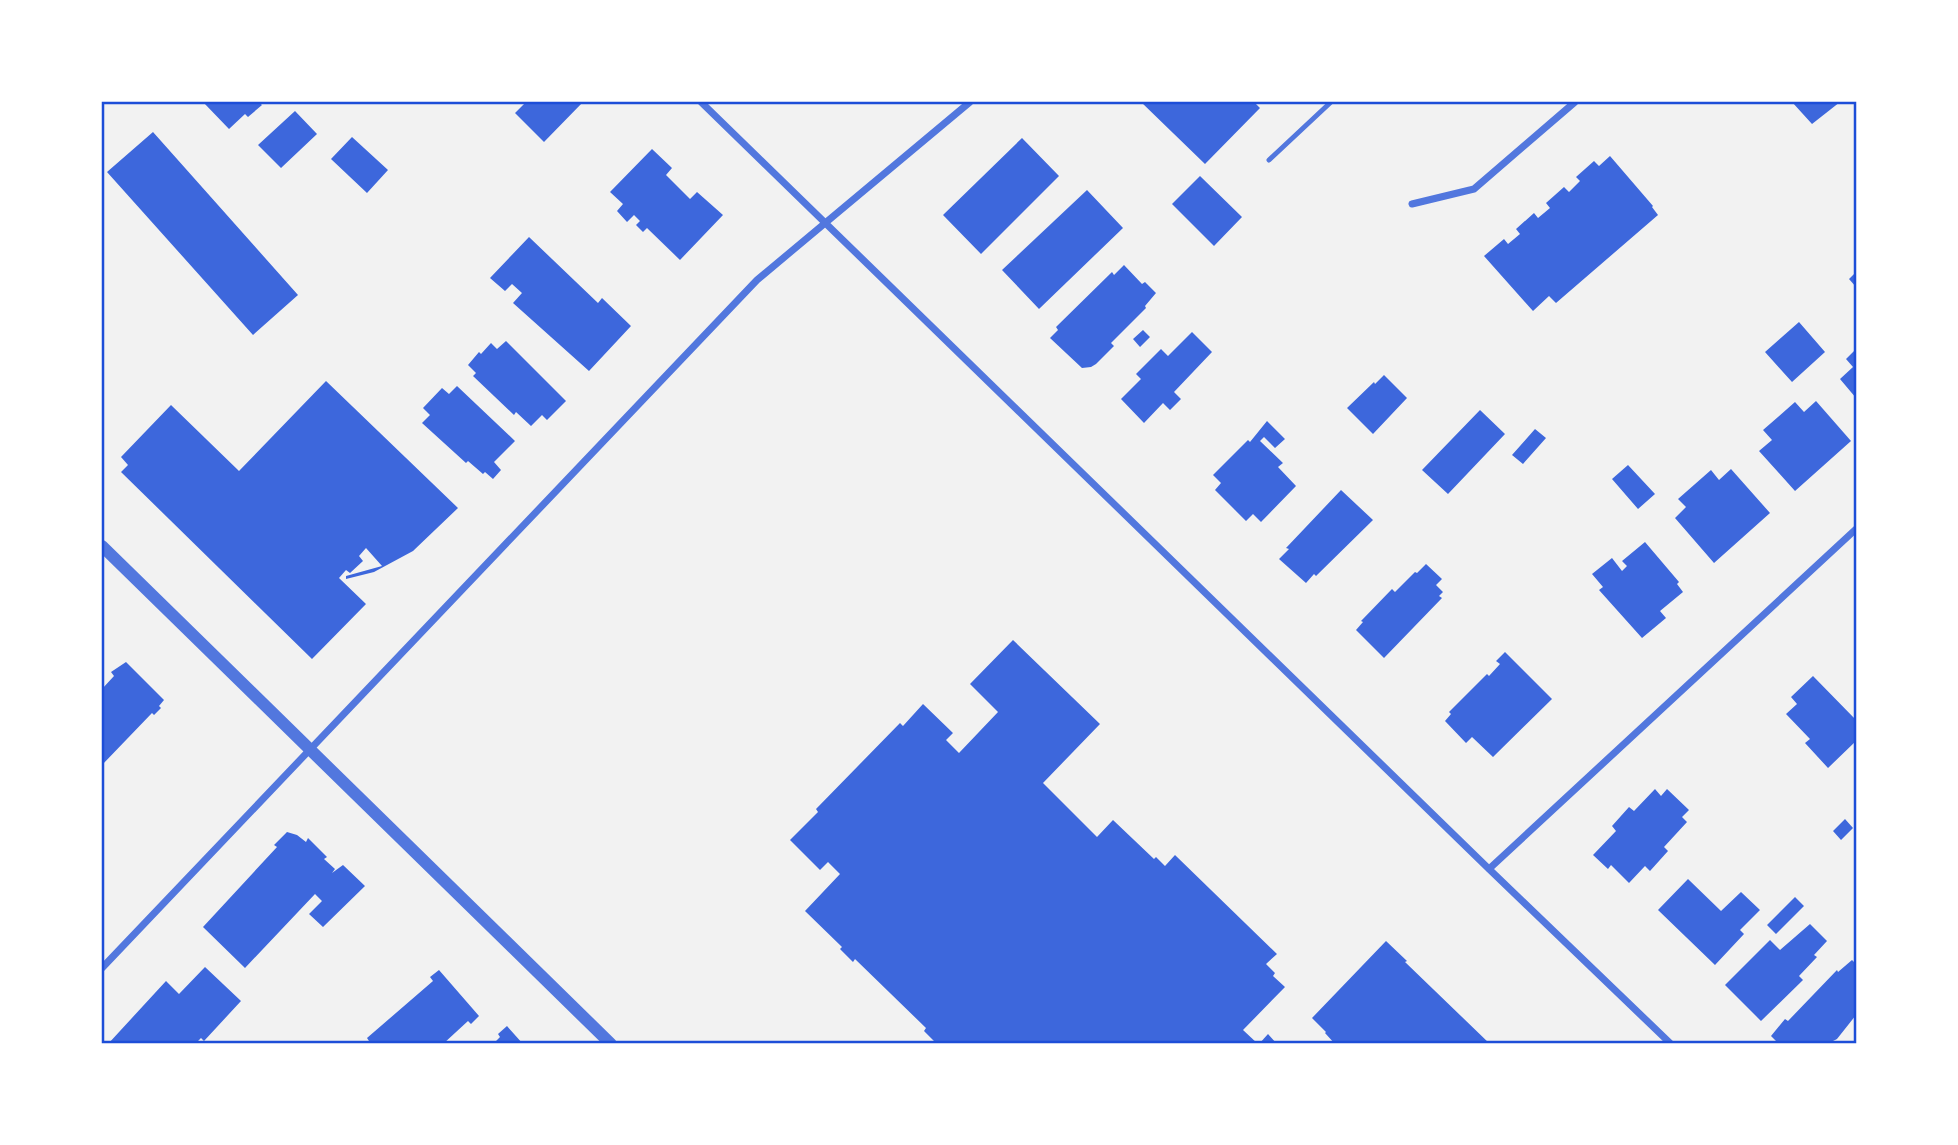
<svg xmlns="http://www.w3.org/2000/svg" width="1958" height="1145" viewBox="0 0 1958 1145" font-family="'DM Sans',sans-serif">
	<style>
		.building { fill: #3d67dc }
		.lines { fill: none; stroke-linecap: round; stroke-linejoin: round }
		.service { stroke: #5277de; stroke-width: 5 }
		.minor { stroke: #5277de; stroke-width: 7 }
		.tertiary { stroke: #5277de; stroke-width: 12 }
		.neatline { fill: none; stroke: #1d4ed8; stroke-width: 2.5 }
	</style>
	<rect width="100%" height="100%" fill="#f2f2f2"/>
	<path class="building" d="M203,102H259L262,105L248,117L245,114L229,129Z
		M526,102H583L544,142L515,113Z
		M1141,102H1254L1260,108L1205,164Z
		M1792,102H1840L1812,124Z
		M295,111L317,134L281,168L258,145Z
		M153,132L298,295L253,335L107,172Z
		M352,137L388,170L367,193L331,159Z
		M1022,138L1059,176L981,254L943,215Z
		M652,149L672,168L666,175L690,199L697,192L723,215L680,260L647,228L643,232L636,225L640,221L634,215L627,222L617,211L623,204L610,192Z
		M1610,156L1653,206L1652,207L1658,215L1556,303L1549,296L1533,311L1484,256L1504,239L1508,244L1520,234L1516,229L1534,213L1538,218L1550,208L1546,203L1564,187L1569,192L1580,181L1576,177L1594,161L1599,166Z
		M1200,176L1242,217L1214,246L1172,204Z
		M1087,190L1123,228L1039,309L1002,270Z
		M529,237L598,303L602,298L631,326L589,371L513,303L522,293L512,284L505,291L490,278Z
		M1124,265L1142,284L1145,282L1156,293L1145,306L1146,308L1111,343L1114,346L1096,364L1091,367L1082,368L1050,338L1058,330L1056,327L1112,272L1114,275Z
		M1856,272V287L1849,279Z
		M1799,322L1825,352L1792,382L1765,352Z
		M1143,330L1150,337L1140,347L1133,339Z
		M1192,332L1212,352L1174,392L1181,399L1170,410L1163,403L1144,423L1121,399L1141,379L1136,374L1161,349L1168,356Z
		M506,341L566,401L547,420L542,415L531,426L516,412L514,415L473,376L476,373L468,365L479,352L481,354L491,343L497,349Z
		M1856,349V398L1840,379L1853,367L1846,359Z
		M1384,375L1407,398L1373,434L1347,408L1374,382L1375,384Z
		M326,381L458,508L413,551L374,572L346,579V576L382,566L366,548L359,556L363,561L350,573L346,570L339,578L366,604L312,659L121,472L128,465L121,457L171,405L239,471Z
		M457,386L515,441L494,462L501,470L493,479L485,472L483,474L468,461L466,463L422,423L430,415L423,408L442,388L449,394Z
		M1816,401L1851,441L1795,491L1759,451L1772,440L1763,430L1795,402L1804,412Z
		M1480,410L1505,434L1448,494L1422,470Z
		M1267,421L1285,439L1275,448L1264,437L1260,441L1283,463L1278,467L1296,486L1261,522L1253,514L1246,521L1215,490L1221,483L1213,475L1248,440L1250,442Z
		M1535,429L1546,438L1523,464L1512,455Z
		M1628,465L1655,494L1638,509L1612,479Z
		M1731,469L1770,513L1714,563L1675,518L1686,507L1678,499L1711,470L1719,480Z
		M1341,490L1373,520L1316,576L1314,574L1306,583L1279,559L1289,549L1286,548Z
		M1645,542L1679,582L1677,584L1683,592L1660,611L1666,618L1642,638L1599,590L1603,587L1592,574L1612,558L1622,571L1627,566L1622,561Z
		M1426,564L1442,579L1436,585L1443,592L1439,596L1442,598L1384,658L1356,630L1363,622L1361,621L1392,589L1395,592L1415,572L1417,573Z
		M1013,640L1100,724L1043,783L1097,837L1113,820L1154,859L1156,857L1165,866L1175,855L1277,954L1266,964L1275,973L1273,976L1285,987L1243,1030L1258,1044H943L940,1041L937,1044L924,1031L926,1028L855,959L853,962L840,949L842,947L805,911L840,874L828,862L820,870L790,840L818,812L816,809L900,723L903,726L923,704L953,733L946,740L959,753L998,712L970,684Z
		M1505,652L1552,699L1493,757L1472,737L1466,743L1445,721L1451,714L1449,712L1487,674L1489,676L1500,664L1496,661Z
		M126,662L164,700L159,706L161,708L154,715L152,713L102,765V689L114,676L111,672Z
		M1813,676L1856,720V741L1828,768L1805,743L1810,739L1786,714L1797,704L1791,697Z
		M1655,789L1661,796L1667,789L1689,810L1682,817L1687,822L1664,847L1668,851L1650,871L1645,866L1629,883L1611,865L1608,869L1593,855L1616,831L1612,826L1629,807L1634,811Z
		M1845,819L1853,828L1841,840L1833,831Z
		M287,832L297,835L306,842L308,838L327,857L324,859L335,869L332,873L343,865L365,886L323,927L309,914L322,901L315,894L245,968L203,927L277,847L274,845Z
		M1688,879L1721,911L1741,892L1760,910L1740,930L1744,934L1715,965L1658,910Z
		M1795,897L1804,906L1776,934L1767,925Z
		M1810,924L1827,941L1814,955L1817,957L1799,976L1803,980L1761,1021L1725,985L1770,940L1780,950Z
		M1386,941L1407,961L1405,962L1490,1044H1335L1325,1033L1326,1032L1312,1018Z
		M1852,960L1856,964V1015L1837,1039L1827,1044H1779L1771,1036L1785,1019L1788,1021L1837,970L1838,972Z
		M205,967L241,1001L204,1041L201,1038L195,1044H108L166,981L179,994Z
		M439,970L479,1016L471,1024L468,1021L443,1044H371L367,1038L433,981L430,977Z
		M507,1026L523,1044H493L500,1037L498,1034Z
		M1268,1034L1277,1044H1259Z"/>
	<g class="lines">
		<path class="service" d="M1269,160L1331,102"/>
		<path class="minor" d="M701,102L1489,869L1671,1044
			M1412,204L1474,189L1575,102
			M1489,869L1856,529
			M102,968L757,280L970,102"/>
		<path class="tertiary" d="M102,546L611,1044"/>
	</g>
	<rect width="1958" height="1145" fill="none" stroke="#ffffff" stroke-width="206"/>
	<rect x="103" y="103" width="1752" height="939" class="neatline"/>
</svg>
